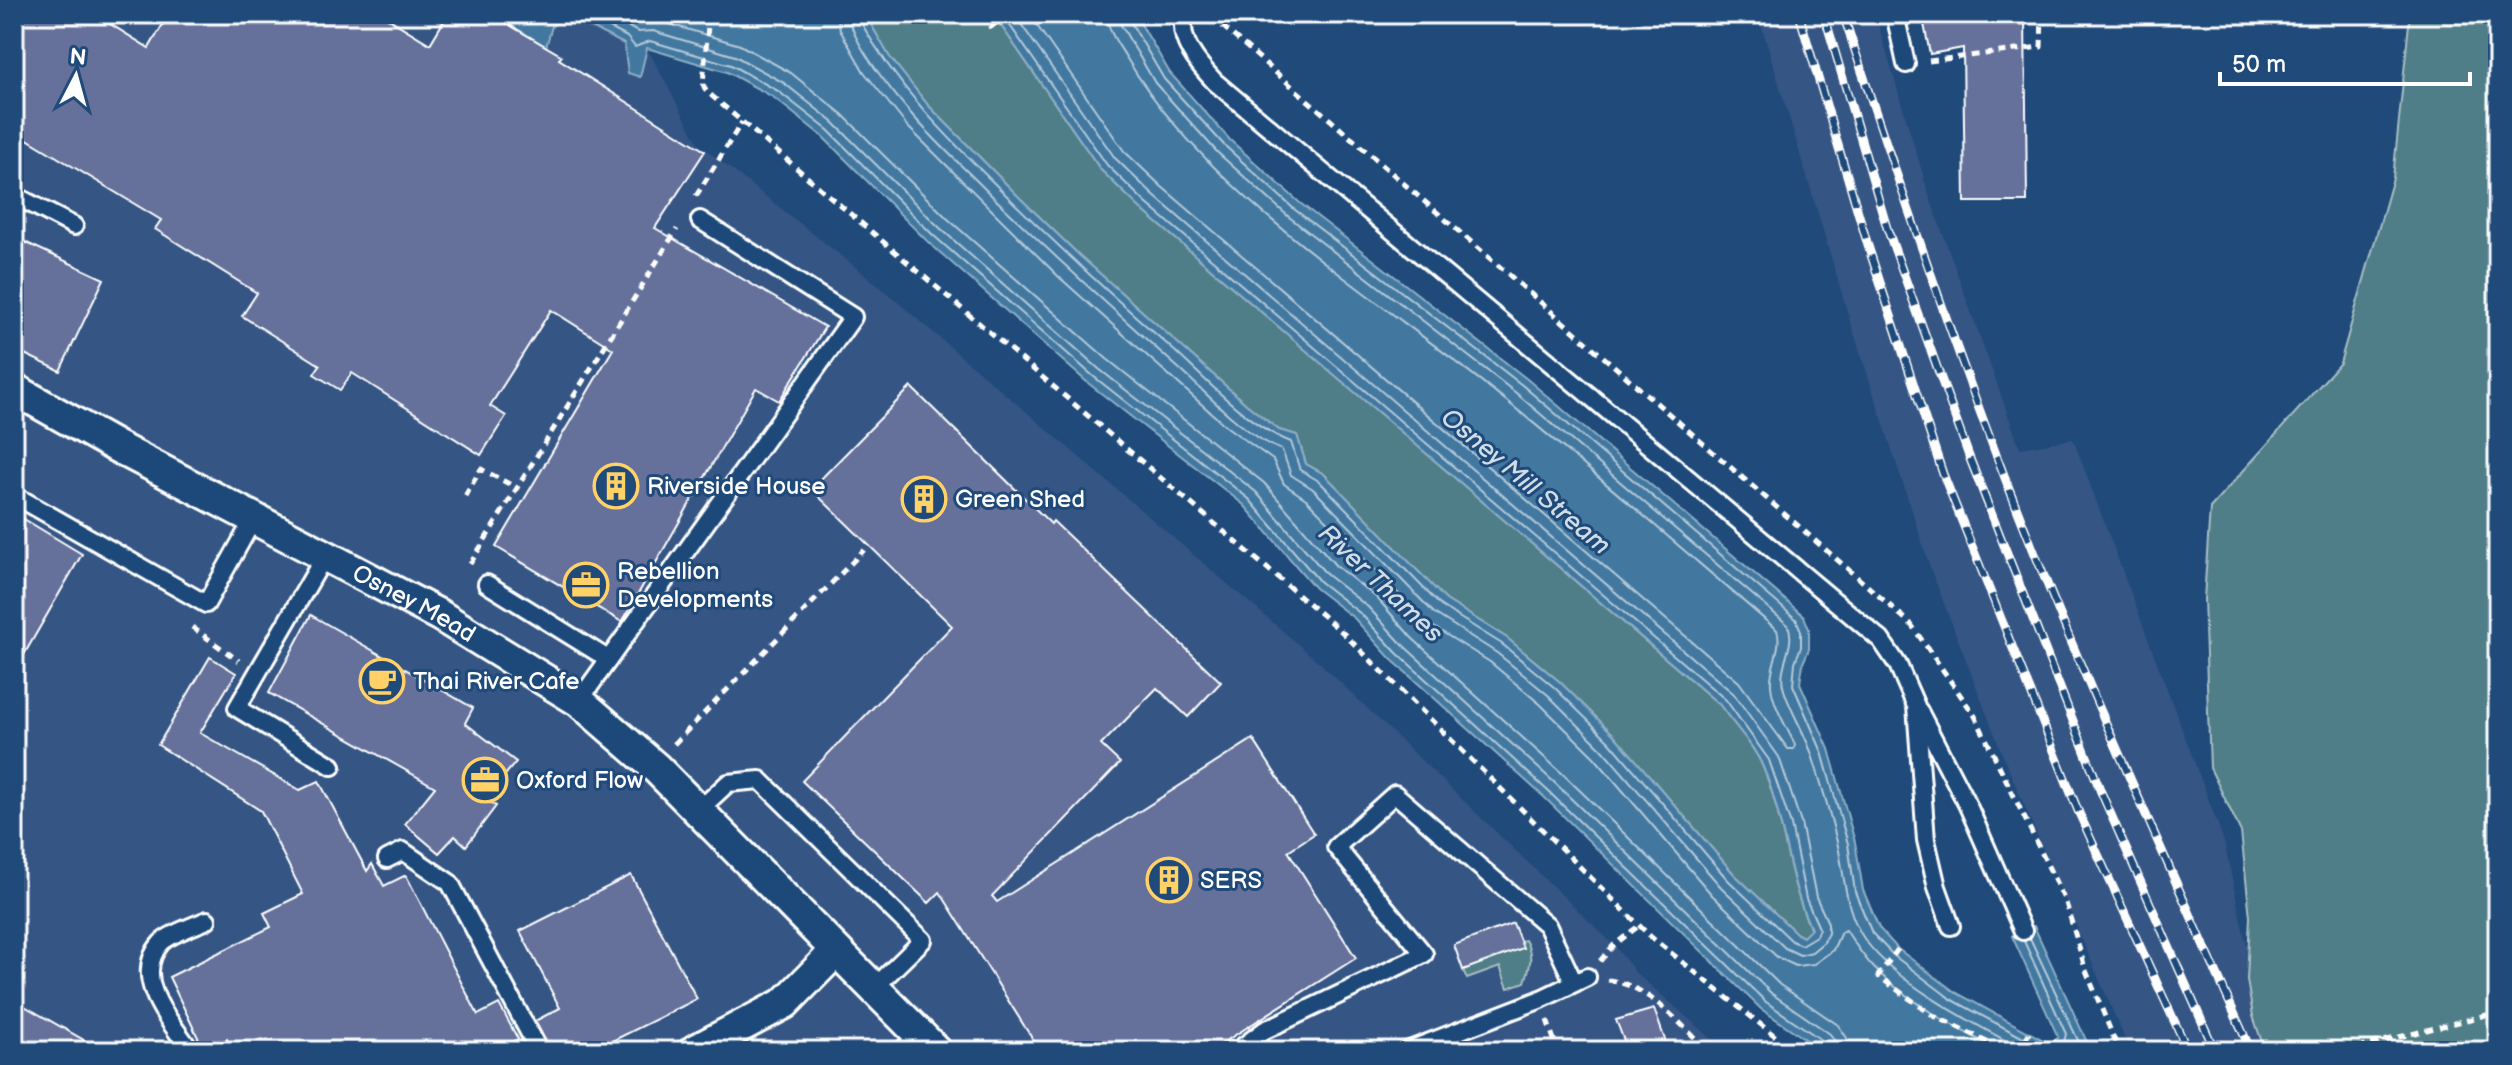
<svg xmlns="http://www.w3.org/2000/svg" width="2512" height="1065" viewBox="0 0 2512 1065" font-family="'Balsamiq Sans',sans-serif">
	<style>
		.built { fill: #345584 }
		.green { fill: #507e88; stroke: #a8bec4; stroke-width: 2 }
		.water { fill: #4378a0; stroke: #8eaec6; stroke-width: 2 }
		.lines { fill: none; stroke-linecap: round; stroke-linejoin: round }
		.shore { stroke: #b4c9d9; stroke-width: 2 }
		.building { fill: #65709b; stroke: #fff; stroke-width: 2 }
		.service-casing { stroke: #fff; stroke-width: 22 }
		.minor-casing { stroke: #fff; stroke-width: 36 }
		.path { stroke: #fff; stroke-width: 5; stroke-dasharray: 8 6; stroke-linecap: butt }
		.service { stroke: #1f4a7a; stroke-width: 16 }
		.minor { stroke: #1f4a7a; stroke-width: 30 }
		.rail-casing { stroke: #fff; stroke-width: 9 }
		.rail { stroke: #1f4a7a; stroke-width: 6; stroke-dasharray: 18; stroke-linecap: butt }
		.labels { text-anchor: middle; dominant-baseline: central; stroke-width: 6; stroke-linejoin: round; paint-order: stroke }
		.poi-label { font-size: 24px; fill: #fff; stroke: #1f4a7a; text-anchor: start }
		.street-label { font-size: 24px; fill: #fff; stroke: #1f4a7a }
		.water-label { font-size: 26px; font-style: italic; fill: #d0dde7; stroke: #1f4a7a }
	</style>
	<rect width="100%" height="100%" fill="#1f4a7a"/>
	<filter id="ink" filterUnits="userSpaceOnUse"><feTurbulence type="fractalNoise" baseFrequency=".0125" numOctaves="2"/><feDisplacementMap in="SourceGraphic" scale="16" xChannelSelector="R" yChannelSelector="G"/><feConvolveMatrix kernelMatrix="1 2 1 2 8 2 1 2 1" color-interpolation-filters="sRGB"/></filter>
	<g filter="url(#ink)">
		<path class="built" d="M14,14H516L514,15L546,46L552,25L568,15L624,44L628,72L639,77L647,48L699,144L872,280L1319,662L1614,945L1636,973L1726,1051H14Z
			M1758,14H1875L1929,195L2020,448L2073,439L2223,838L2270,1051H2130L2003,756L1931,570L1851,324Z"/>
		<path class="green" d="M865,14H993L1101,170L1141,209L1720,705C1733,724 1754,745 1763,767C1785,820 1787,878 1811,930L1803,937L1797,934L1734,874L1615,736L1560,682L1507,638L1446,600L1324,474L1306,464L1297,435L1279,430L1246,404L1079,255L1021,199L928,105L889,56Z
			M2410,14H2498V1050L2265,1051L2253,1016L2247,980L2250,917L2241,832L2210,768L2204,599L2210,508L2340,363L2393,178Z
			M1525,940C1534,955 1530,967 1525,982L1508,988L1500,967L1467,979L1463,970L1522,948L1520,941Z"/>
		<path class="water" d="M516,14H865L889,56L928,105L1021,199L1079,255L1246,404L1279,430L1297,435L1306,464L1324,474L1446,600L1507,638L1560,682L1615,736L1734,874L1797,934L1803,937L1811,929C1787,878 1785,819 1763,767C1754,745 1733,724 1720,705L1141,209L1101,170L993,14H1135L1170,73L1230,140L1300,203L1527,379L1804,616L1809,629V649L1803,663L1800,683L1829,749L1855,842L1863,890L1879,928L1898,949L1955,992L2045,1041H2053L2058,1037L2012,936L2034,926L2091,1051H1823L1761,1009L1544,797L1391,659L1355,619L1315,588L1244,505L1088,383L927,241L822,136L773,97L727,72L647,48L640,77L628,73L624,44L568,16L552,26L546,47L512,26Z"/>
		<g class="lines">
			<path class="shore" d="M583,14L627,37L635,47L650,41L731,65L778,91L828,130L933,235L1093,376L1249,499L1320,582L1361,614L1397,653L1549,792L1766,1002L1823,1041L1827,1051
				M605,14L638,32L653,31L735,56L784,83L833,122L940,228L1099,369L1256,492L1327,575L1368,607L1404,646L1556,784L1772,994L1830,1034L1836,1042L1837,1051
				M631,14L641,19L656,20L740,45L791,73L842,114L948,219L1107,359L1264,483L1336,566L1377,598L1412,638L1565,776L1780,985L1838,1025L1847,1038L1849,1051
				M837,14L840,30L864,72L907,126L1059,277L1227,427L1273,460L1284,484L1306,499L1426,622L1490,662L1540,704L1594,757L1712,895L1777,957L1796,966L1814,964L1833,950L1841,932L1846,930C1855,944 1863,957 1875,969C1909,1003 1958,1029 2000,1051
				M849,14C850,41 895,95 913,116C936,142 962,166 986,190C1047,250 1110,307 1174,364C1205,391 1244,436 1282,450L1291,475L1313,489L1434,613L1497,653L1548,695L1602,749L1721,887L1785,948L1800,955L1812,952L1824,942L1828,933V923L1816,897L1801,823L1779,757L1734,694L1153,195L1115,158L1014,14
				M859,14L860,21C898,88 944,134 999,188C1053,242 1110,294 1168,345C1204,377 1246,425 1291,442L1300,470L1319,481L1441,606L1502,644L1555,688L1610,742L1728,880L1792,941L1801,945L1816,936L1819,928L1806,899L1791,825L1769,760L1726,700L1146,203L1107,165L1002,14
				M1029,14L1124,151L1161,186L1739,682L1788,749H1794L1795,745C1787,727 1773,706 1771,686C1769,667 1783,647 1777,630C1688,554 1600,477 1509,403C1384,301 1209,198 1126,57C1118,44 1107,30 1107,14
				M1119,14L1121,25L1155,83L1218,153L1289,217L1516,393L1788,625C1797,647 1776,667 1784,690C1791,713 1806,734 1813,758C1822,786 1831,817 1838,846C1845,878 1845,912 1865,940C1899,986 1975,1024 2025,1051
				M1129,14L1130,21L1164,79L1224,145L1294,209L1522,385L1796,619L1801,631V647L1795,662L1793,685L1822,752L1848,844L1855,892L1872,933L1893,955L1951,999L2042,1048L2055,1049L2064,1042L2066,1034L2024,941
				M2030,938L2083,1051"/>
		</g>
		<path class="building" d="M14,14H94L149,48L169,14H381L430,44L448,14H491L562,56L559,59L705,151L655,228L825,327L779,401L756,388L622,622L496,547L613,349L551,310L490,406L506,416L481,455L352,373L340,390L314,374L320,365L242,316L257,293L155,229L161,220L14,131Z
			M1922,14H2025L2027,202H1965L1963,48L1930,54Z
			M14,237L104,279L60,371L14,349Z
			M911,387L1051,524L1053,521L1221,682L1188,717L1157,688L1101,745L1120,763L992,896L997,902L1253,739L1314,834L1288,851L1356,958L1210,1051H1040L940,892L929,903L802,781L952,626L811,489Z
			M14,513L82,554L14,672Z
			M311,615L473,708L465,723L516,762L485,799L496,806L466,846L455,836L439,853L405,824L435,787L269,693Z
			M210,657L236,673L200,733L300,790L319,781L367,871L372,864L384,886L406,875L478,1015L499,1004L518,1039L495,1051H233L227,1039L204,1050L169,977L271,927L264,913L303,894L261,811L158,745Z
			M631,875L697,999L592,1051H551L535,1021L560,1008L520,931Z
			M1513,923L1523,948L1463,970L1454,945Z
			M14,1000L103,1051H14Z
			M1654,1009L1669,1051H1628L1616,1020Z"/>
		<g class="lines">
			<g class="service-casing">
				<path id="service" d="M1185,14C1176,39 1199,65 1215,82L1881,640L1898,665L1916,706L1926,840L1937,887L1951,926
					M1895,14L1906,64
					M14,195L74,226
					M14,495L206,604L254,518
					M326,554L237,708L332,766
					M487,584L608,659
					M579,701L853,317L700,220
					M1919,711L1968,806L2023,931
					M699,810L728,783L760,780L923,940L873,989
					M387,859L403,851L450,883L539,1051
					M191,1051C171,1022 130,978 161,943C168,935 196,925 207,920
					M901,1051L920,1036
					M1237,1051L1265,1030L1424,954L1336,847L1395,794L1547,925L1574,983
					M1407,1051L1539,1000L1587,977"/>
			</g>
			<g class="minor-casing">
				<g id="minor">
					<path id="s1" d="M14,389L117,447L439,615L579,701L655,767L936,1051"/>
					<path d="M694,1051L785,1003L835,952"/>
				</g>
			</g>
			<path class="path" d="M709,14L703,84L706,91L1342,632L1651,937L1794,1051
				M982,14L991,27L1007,14
				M1216,14L1220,24L1910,623L1975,716L2066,903L2085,968L2119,1051
				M1929,61L2041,47L2042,14
				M696,196L742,122
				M465,496L481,469L517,488
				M470,564L677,229
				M192,627L239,661
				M674,744L864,550
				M1898,949L1878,976L1934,1016L2008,1051
				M1600,961L1614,945L1640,925
				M1608,980C1649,985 1680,1025 1709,1051
				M1547,1020L1558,1051
				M2020,1051L2029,1033
				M2344,1051L2498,1012"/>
			<use href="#service" class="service"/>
			<use href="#minor" class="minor"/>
			<g class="rail-casing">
				<path id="rail" d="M1799,14L1869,249L1943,474L2079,813L2188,1051
					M1824,14L1887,228L1970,459L2101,792L2215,1051
					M1843,14C1891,160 1940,305 1994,449C2071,653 2163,852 2251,1051"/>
			</g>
			<use href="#rail" class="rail"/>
		</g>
	</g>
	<defs>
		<g id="building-ring" transform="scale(2.3)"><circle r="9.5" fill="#1f4a7a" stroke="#ffd166" stroke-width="1.5"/><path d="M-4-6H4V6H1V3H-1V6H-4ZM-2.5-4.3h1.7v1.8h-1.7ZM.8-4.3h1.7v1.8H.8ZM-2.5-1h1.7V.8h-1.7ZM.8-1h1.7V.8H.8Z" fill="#ffd166"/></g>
		<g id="office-ring" transform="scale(2.3)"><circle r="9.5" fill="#1f4a7a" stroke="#ffd166" stroke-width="1.5"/><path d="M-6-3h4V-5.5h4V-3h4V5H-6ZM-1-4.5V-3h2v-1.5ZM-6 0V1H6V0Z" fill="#ffd166"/></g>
		<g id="cafe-ring" transform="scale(2.3)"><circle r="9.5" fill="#1f4a7a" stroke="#ffd166" stroke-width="1.5"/><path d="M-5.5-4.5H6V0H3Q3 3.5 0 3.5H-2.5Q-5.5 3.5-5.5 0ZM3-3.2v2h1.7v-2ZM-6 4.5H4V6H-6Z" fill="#ffd166"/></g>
	</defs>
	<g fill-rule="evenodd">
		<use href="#building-ring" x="616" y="486"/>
		<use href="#building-ring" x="924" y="499"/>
		<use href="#office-ring" x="586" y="585"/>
		<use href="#cafe-ring" x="382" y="681"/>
		<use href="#office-ring" x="485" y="780"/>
		<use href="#building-ring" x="1169" y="880"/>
	</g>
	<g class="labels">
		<g class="poi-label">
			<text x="647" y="486">Riverside House</text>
			<text x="955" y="499">Green Shed</text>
			<text x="617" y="571">Rebellion<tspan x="617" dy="28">Developments</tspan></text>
			<text x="413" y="681">Thai River Cafe</text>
			<text x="516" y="780">Oxford Flow</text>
			<text x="1200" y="880">SERS</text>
		</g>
		<g class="street-label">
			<text stroke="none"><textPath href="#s1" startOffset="454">Osney Mead</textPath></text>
		</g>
		<g class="water-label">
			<text transform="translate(1525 482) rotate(40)">Osney Mill Stream</text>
			<text transform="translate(1380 584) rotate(43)">River Thames</text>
		</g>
	</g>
	<rect width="2512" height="1065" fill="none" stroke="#1f4a7a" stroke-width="48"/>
	<rect x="24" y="24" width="2464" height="1017" fill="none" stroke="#fff" stroke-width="3" filter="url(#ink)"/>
	<g transform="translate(76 76) rotate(6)" stroke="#1f4a7a" stroke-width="6" paint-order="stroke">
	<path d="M0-6L14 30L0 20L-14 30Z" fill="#ffffff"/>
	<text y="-12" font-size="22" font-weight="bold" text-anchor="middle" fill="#ffffff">N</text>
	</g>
	<path d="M2220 72v12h250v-12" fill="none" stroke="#ffffff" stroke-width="4"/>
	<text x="2232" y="72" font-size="24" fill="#ffffff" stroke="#1f4a7a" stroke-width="6" paint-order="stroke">50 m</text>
</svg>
